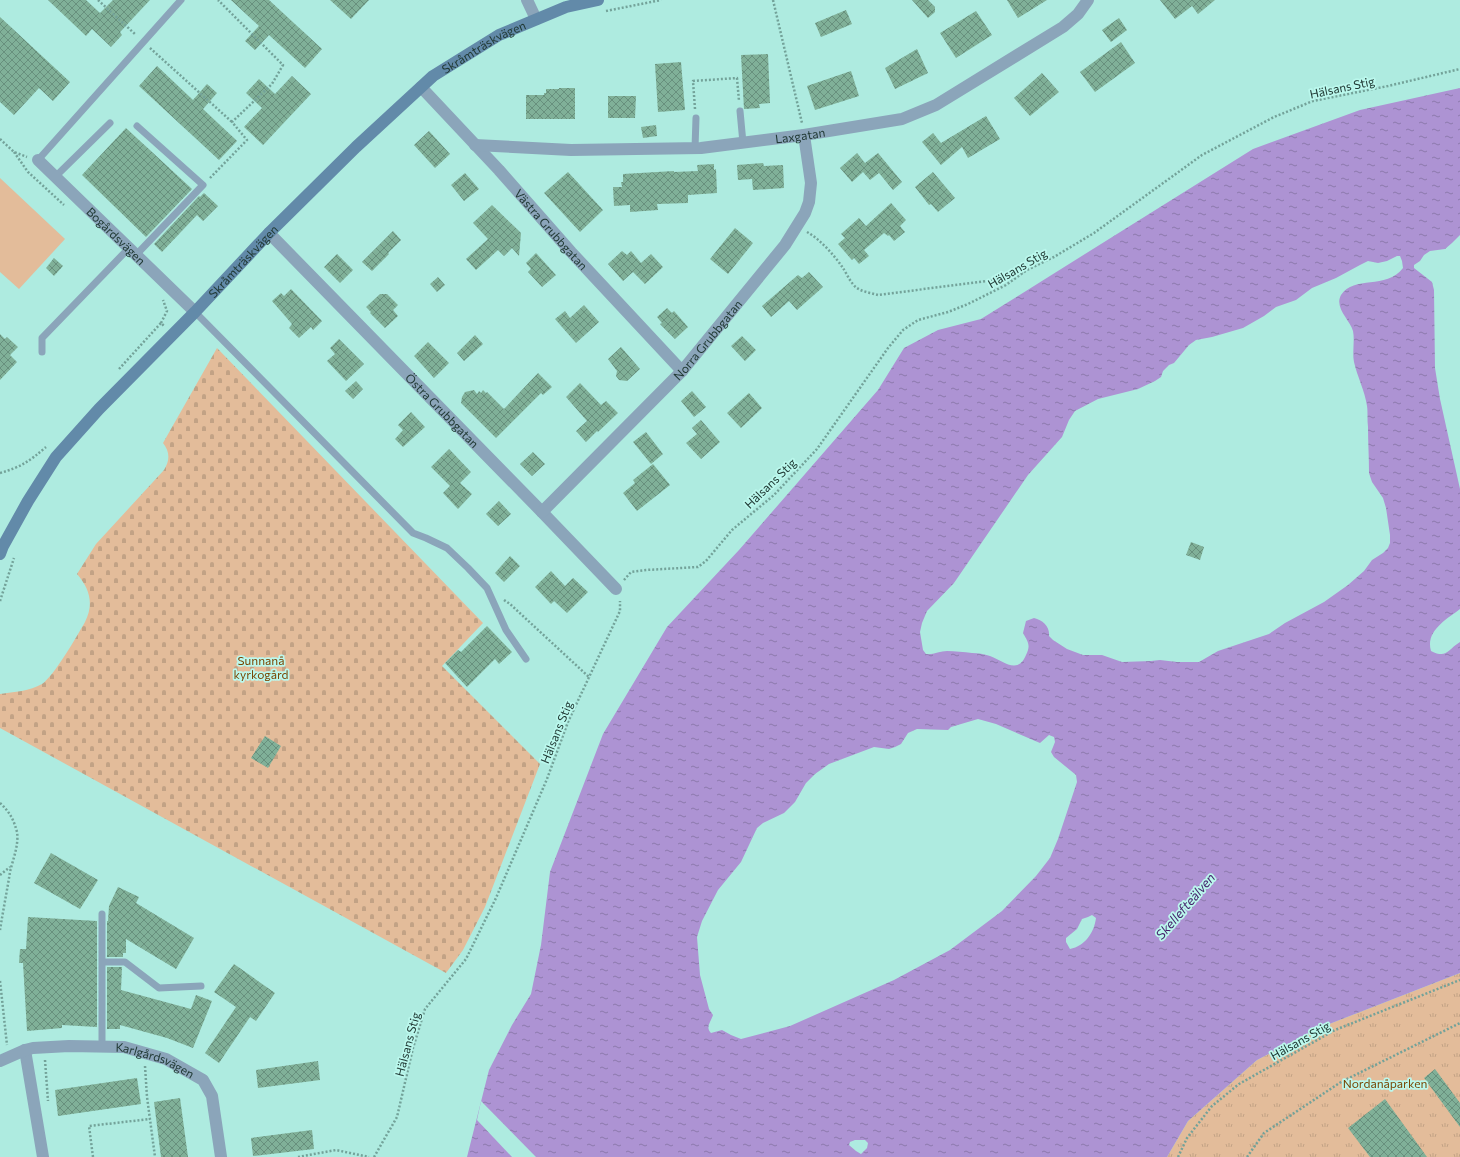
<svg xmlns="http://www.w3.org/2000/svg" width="1460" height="1157" viewBox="0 0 1460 1157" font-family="Commissioner,sans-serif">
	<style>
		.cemetery { fill: url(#cemetery-stones) }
		.park { fill: url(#park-tufts) }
		.pitch { fill: #e3bc9a }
		.water { fill: url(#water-ripples); fill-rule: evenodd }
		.pier { fill: #aeebe0 }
		.building { fill: url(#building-cross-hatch) }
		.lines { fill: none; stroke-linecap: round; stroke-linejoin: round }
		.path { stroke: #73a299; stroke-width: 2.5; stroke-dasharray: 2 2; stroke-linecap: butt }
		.lane { stroke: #8ba5ba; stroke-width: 7 }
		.street { stroke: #8ba5ba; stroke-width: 12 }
		.secondary { stroke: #628aa9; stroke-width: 12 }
		.labels { text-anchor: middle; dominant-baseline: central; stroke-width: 3.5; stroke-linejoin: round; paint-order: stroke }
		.street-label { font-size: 12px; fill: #213a35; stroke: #bbf8ed }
		.park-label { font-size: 12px; fill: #794402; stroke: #bbf8ed }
		.water-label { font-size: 13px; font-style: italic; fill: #431f6a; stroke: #bbf8ed }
	</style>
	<defs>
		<pattern id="cemetery-stones" width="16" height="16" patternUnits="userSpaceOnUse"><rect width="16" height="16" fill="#e3bc9a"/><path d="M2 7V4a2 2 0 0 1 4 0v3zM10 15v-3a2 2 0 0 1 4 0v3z" fill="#c2a285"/></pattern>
		<pattern id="park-tufts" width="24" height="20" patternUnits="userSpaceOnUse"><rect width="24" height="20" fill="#e3bc9a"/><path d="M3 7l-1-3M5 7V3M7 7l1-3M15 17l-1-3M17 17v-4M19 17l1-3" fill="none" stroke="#c2a285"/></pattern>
		<pattern id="water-ripples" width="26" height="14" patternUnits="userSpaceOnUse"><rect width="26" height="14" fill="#ad93d3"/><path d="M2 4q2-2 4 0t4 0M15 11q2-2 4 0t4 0" fill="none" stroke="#8c79ac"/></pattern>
		<pattern id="building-cross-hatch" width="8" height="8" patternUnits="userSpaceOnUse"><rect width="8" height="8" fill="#80b098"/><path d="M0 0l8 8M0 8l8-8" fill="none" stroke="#68907d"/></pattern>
	</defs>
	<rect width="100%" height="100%" fill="#aeebe0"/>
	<path class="cemetery" d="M217,348L483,623L442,666L540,764L485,907L463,950L446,973L0,728V694C14,692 30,691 42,684C54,676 77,636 85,622C94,604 90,589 77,574L96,544L164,470C170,460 170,452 163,443Z"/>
	<path class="park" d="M1460,973V1157H1167L1188,1121L1257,1060L1319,1028Z"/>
	<path class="pitch" d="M0,178L65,239L19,289L0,272Z"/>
	<path class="water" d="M1460,88V235L1452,243L1445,249L1430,251L1424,255L1420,261L1414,265V268L1432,282L1434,290L1435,368L1440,399L1460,489V609C1447,619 1425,631 1431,651C1447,659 1447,650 1460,642V973L1319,1028L1257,1060L1188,1121L1167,1157H467L489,1070L512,1025L531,994L541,945L550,872L603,734L667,627L739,550L878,390L904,348L938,330L981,319L1253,149L1360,110ZM1397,256H1400L1402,261L1403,268C1386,290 1354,275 1341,295C1334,308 1350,320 1353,331C1355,341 1352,352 1354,362C1357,376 1365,391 1367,406C1368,412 1367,420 1368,427C1368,442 1369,457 1369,473L1372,482L1383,498L1386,508L1390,535V543L1388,548L1383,553L1372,560L1364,571L1348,585L1324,602L1285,623L1269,634L1218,651L1199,662H1177L1160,660L1151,661L1122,662L1102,655H1083L1067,649L1053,640L1049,636C1050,627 1043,620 1034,618L1026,621L1023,633C1028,642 1031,645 1026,655C1018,675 1003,661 990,656C984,654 978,653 972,653C964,652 955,651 947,651C940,651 933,655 926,654L923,650L920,632L922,623L927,611L954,583L1028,475L1062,437L1069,420L1075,411L1098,399L1138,389L1155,381L1161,377L1163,371L1169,365L1174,363L1189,345L1196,340L1212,337L1243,328L1264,316L1276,307L1296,300L1312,288L1336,278L1360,265L1368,261L1378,263L1387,261ZM978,719L996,724L1040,743L1049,735L1054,737L1055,742L1051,752L1054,757L1076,775L1077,782L1058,839L1050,858L1036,876L1002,911L950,950L894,980L790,1026L741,1039L731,1035L722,1030L711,1033C705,1027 711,1022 713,1015L709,1009L700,975L697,937L702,921L718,890L741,862L757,828L763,823L784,813L795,802L806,783L815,774L829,764L874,747L889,749L895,747L901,744L908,733L917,729L948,730L951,727ZM1092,915L1096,918C1094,933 1085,946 1070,949L1066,942V938L1077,929L1082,919L1088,917ZM855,1140H865L868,1143L867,1148L861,1154L856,1151L849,1145L850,1142Z"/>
	<path class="pier" d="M481,1101L536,1157H512L477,1120Z"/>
	<path class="building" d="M48,0H86L100,13L113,0H150L120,32L122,35L111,47L92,29L86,36Z
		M231,0H269L322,49L305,68L269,35L255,50L245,41L259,26Z
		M330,0H369L351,19Z
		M912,0H928L935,7V12L928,18Z
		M1007,0H1047L1018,18Z
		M1160,0H1215L1198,14L1192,6L1175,19Z
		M846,10L852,24L821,37L815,23Z
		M976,11L992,35L956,58L940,33Z
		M0,17L70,82L53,101L39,88L14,115L0,102Z
		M1119,18L1127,30L1111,42L1102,30Z
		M1121,42L1135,63L1095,92L1080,72Z
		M917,49L928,73L895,89L885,68Z
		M768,54L770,103L759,104L760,108L744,109L741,55Z
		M681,62L685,110L658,112L655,64Z
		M157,66L193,100L207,84L217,93L203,109L237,141L219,160L139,86Z
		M851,71L859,96L815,110L807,86Z
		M1042,73L1059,92L1030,116L1014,98Z
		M292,76L311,94L263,145L244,127L262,108L246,93L259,79L275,94Z
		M559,88H575V119H526V95H544V93H546V89H559Z
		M608,96H636L635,118H608Z
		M986,116L1000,139L968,158L962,147L941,165L922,142L933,133L941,143Z
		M656,125L657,136L643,138L641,127Z
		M126,128L192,189L146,237L82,175Z
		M429,131L450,154L435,168L414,145Z
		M857,153L865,163L878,153L902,182L893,190L879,173L870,180L863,172L852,182L840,168Z
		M763,163L764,166L783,165L784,188L753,190L752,179L738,180L737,165Z
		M714,164V170L716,169L717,193L688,195V203L657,204L658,210L630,212V205L614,206L613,187H622L621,182H623V174L674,171V172L698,171L697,165Z
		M568,172L603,210L580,232L544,193Z
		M933,172L955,198L938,212L931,204L929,205L915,187Z
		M465,173L479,189L464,201L451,185Z
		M204,193L218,206L203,221L197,215L162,252L154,244L199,196L200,197Z
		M891,203L906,220L900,226L905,232L894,241L889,235L888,236L884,233L864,250L869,256L859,264L854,258L852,260L838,244L845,238L841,234L859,218L866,226Z
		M492,205L521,233L519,256L512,248L504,256L498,250L476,270L466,259L488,239L473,223Z
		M735,228L753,243L728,274L710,259Z
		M393,231L401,240L388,253L389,254L372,271L362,262Z
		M622,251L627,255L631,251L641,263L651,254L663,267L645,284L633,272L623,281L608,264Z
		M536,253L556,275L542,287L528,272L531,269L526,263Z
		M337,254L353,270L340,283L324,267Z
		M54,258L63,266L54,276L46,268Z
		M809,272L823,287L797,310L789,301L771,317L762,306L798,275L802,278Z
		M438,277L445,285L437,292L430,284Z
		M291,289L322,321L313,330L311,327L299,338L289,328L292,324L272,301L281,293L284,296Z
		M380,294H387L398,305L393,310L398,316L385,328L370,313L371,312L366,307Z
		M584,305L599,322L576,343L555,319L565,311L570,318Z
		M667,308L672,313L674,311L688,327L675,339L660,324L662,323L657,317Z
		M0,334L5,339L7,337L18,347L10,355L17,362L0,380Z
		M475,335L483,344L464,361L457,353Z
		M742,336L756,350L745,361L731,346Z
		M339,339L364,364L346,381L327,361L335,354L330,348Z
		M428,342L449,363L434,378L414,356Z
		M621,347L640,369L627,381L619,380L616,376L617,371L608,359Z
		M538,373L552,387L543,395L541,393L496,438L461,403L462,397L465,392L474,390L477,394L479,391L481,393L483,390L486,393L487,392L504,409Z
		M356,381L363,389L353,399L345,391Z
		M580,383L601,405L606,401L618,413L598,432L597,431L586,442L576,431L587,421L566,397Z
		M692,391L706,407L694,417L681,401Z
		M749,393L762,408L741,428L727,413Z
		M411,412L425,427L403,447L395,439L403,430L398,425Z
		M701,420L720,442L701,459L686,443L697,434L692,428Z
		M646,432L663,454L651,464L633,442Z
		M449,449L471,472L460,483L472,494L458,509L443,493L450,486L431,467Z
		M533,452L545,464L532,476L520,464Z
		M653,464L670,485L637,511L623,493L635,483L633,480Z
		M499,501L511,514L498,526L486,514Z
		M1191,542L1204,547L1200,560L1186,555Z
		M510,556L520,566L504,582L495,573Z
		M551,571L565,586L573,578L588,592L567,613L554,601L551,604L535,587Z
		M487,626L512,652L499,664L495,659L467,687L445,663L458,650L461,652Z
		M265,736L281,746L268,768L251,758Z
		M51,853L98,880L80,909L34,883Z
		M118,887L139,897L136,903L194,938L176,969L126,939V953H123V957H107V921H108L109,906Z
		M28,917L97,921V1027L62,1025V1028L27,1031L23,963H19L20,949H26Z
		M234,964L275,993L256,1021L250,1017L219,1063L205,1053L236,1007L214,992Z
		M107,967H122L121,990L191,1009L196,995L212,1001L193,1048L167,1038L120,1025V1029H107Z
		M318,1061L320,1080L258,1088L256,1070Z
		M1435,1069L1460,1103V1127L1424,1078Z
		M137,1078L141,1104L58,1116L55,1090Z
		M180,1098L188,1157H161L154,1102Z
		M1385,1099L1427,1157H1370L1348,1128Z
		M312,1130L314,1149L253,1156L251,1138Z"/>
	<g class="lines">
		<path class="path" d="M98,0L136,35
			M773,0L802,123
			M606,11L661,0
			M150,48L232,122
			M695,109L693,81L737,78L739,101
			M0,139L14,152L27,157
			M14,152L28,172L64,205
			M210,178L247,140L232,122L272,84L283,65L218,0
			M807,232C821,240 834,255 843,268C847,274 851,284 857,288C863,292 871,293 878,295L994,280L1023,272
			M161,323L167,311L163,300
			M119,369L161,323L164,326
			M0,473C21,467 30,461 46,447
			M624,580L631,572L646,570L698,567L706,561L732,530L774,495L817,449L888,348L903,330L918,320L948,312L968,304L1006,285L1027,270L1054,257L1094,233L1202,155L1274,117L1313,101L1388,86L1460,69
			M504,600L510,604L590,678
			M0,601L14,558
			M0,803C9,811 14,820 17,832C19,845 13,859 10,872C7,891 3,911 0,930
			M0,875L10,867
			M0,981L7,1045
			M45,1060L48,1101
			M145,1066L147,1097L155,1157
			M93,1157L89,1126L150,1119
			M298,1157L336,1150L369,1157
			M374,1157L397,1117L413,1048L425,1009L466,959L496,898L547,779L568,722L620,611V601
			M1178,1157L1187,1138L1212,1106L1239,1084L1335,1030L1460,980
			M1247,1157L1264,1133L1341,1082L1460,1023"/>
		<path class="lane" d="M740,111L743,143
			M695,148L696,118
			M38,160L181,0
			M55,177L110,123
			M136,255L203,185L137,126
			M195,312L413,533L426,538L447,548L468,568L487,588L506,630L526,659
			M42,352V338L129,248
			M102,962H125L159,988L201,986
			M102,1047V914"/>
		<g class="street">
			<path d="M527,0L536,19"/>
			<path id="s1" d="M421,87L499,170L571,252L682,371"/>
			<path id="s2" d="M475,145L571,150L701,148L804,135L902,119L936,105L1063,27L1078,14L1088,0"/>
			<path id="s3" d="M38,160L195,312"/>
			<path id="s4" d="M269,233L542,512L616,589"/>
			<path id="s5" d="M542,512L682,371L785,245L805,213L809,202L811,183L804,135"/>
			<path d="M25,1050L43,1157"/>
			<path id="s6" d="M0,1061L25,1050L33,1048L69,1046L124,1047L166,1059L203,1080L212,1096L221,1157"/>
		</g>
		<path class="secondary" id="s7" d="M0,554L3,546L28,501L56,457L99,409L195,312L269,233L356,147L433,76L499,35L566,7L598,0"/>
	</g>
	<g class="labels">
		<g class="street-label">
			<text stroke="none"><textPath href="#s7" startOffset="707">Skråmträskvägen</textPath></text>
			<text transform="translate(1342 87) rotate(-12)">Hälsans Stig</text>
			<text stroke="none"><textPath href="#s2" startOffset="326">Laxgatan</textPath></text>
			<text stroke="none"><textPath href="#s1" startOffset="193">Västra Grubbgatan</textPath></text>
			<text stroke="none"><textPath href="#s3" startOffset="109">Bogårdsvägen</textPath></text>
			<text stroke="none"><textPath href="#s7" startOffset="383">Skråmträskvägen</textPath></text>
			<text transform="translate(1017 268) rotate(-30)">Hälsans Stig</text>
			<text stroke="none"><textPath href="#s5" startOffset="239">Norra Grubbgatan</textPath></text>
			<text stroke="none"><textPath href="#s4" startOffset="248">Östra Grubbgatan</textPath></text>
			<text transform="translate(770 483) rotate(-44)">Hälsans Stig</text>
			<text transform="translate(556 732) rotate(-68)">Hälsans Stig</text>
			<text transform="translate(1300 1040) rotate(-29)">Hälsans Stig</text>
			<text transform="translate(407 1044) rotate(-75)">Hälsans Stig</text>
			<text stroke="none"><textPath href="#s6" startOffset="160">Karlgårdsvägen</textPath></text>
		</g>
		<g class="park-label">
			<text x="261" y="660">Sunnanå<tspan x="261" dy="14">kyrkogård</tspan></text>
			<text x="1385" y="1083">Nordanåparken</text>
		</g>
		<g class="water-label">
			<text transform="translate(1185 906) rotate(-49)">Skellefteälven</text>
		</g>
	</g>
</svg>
